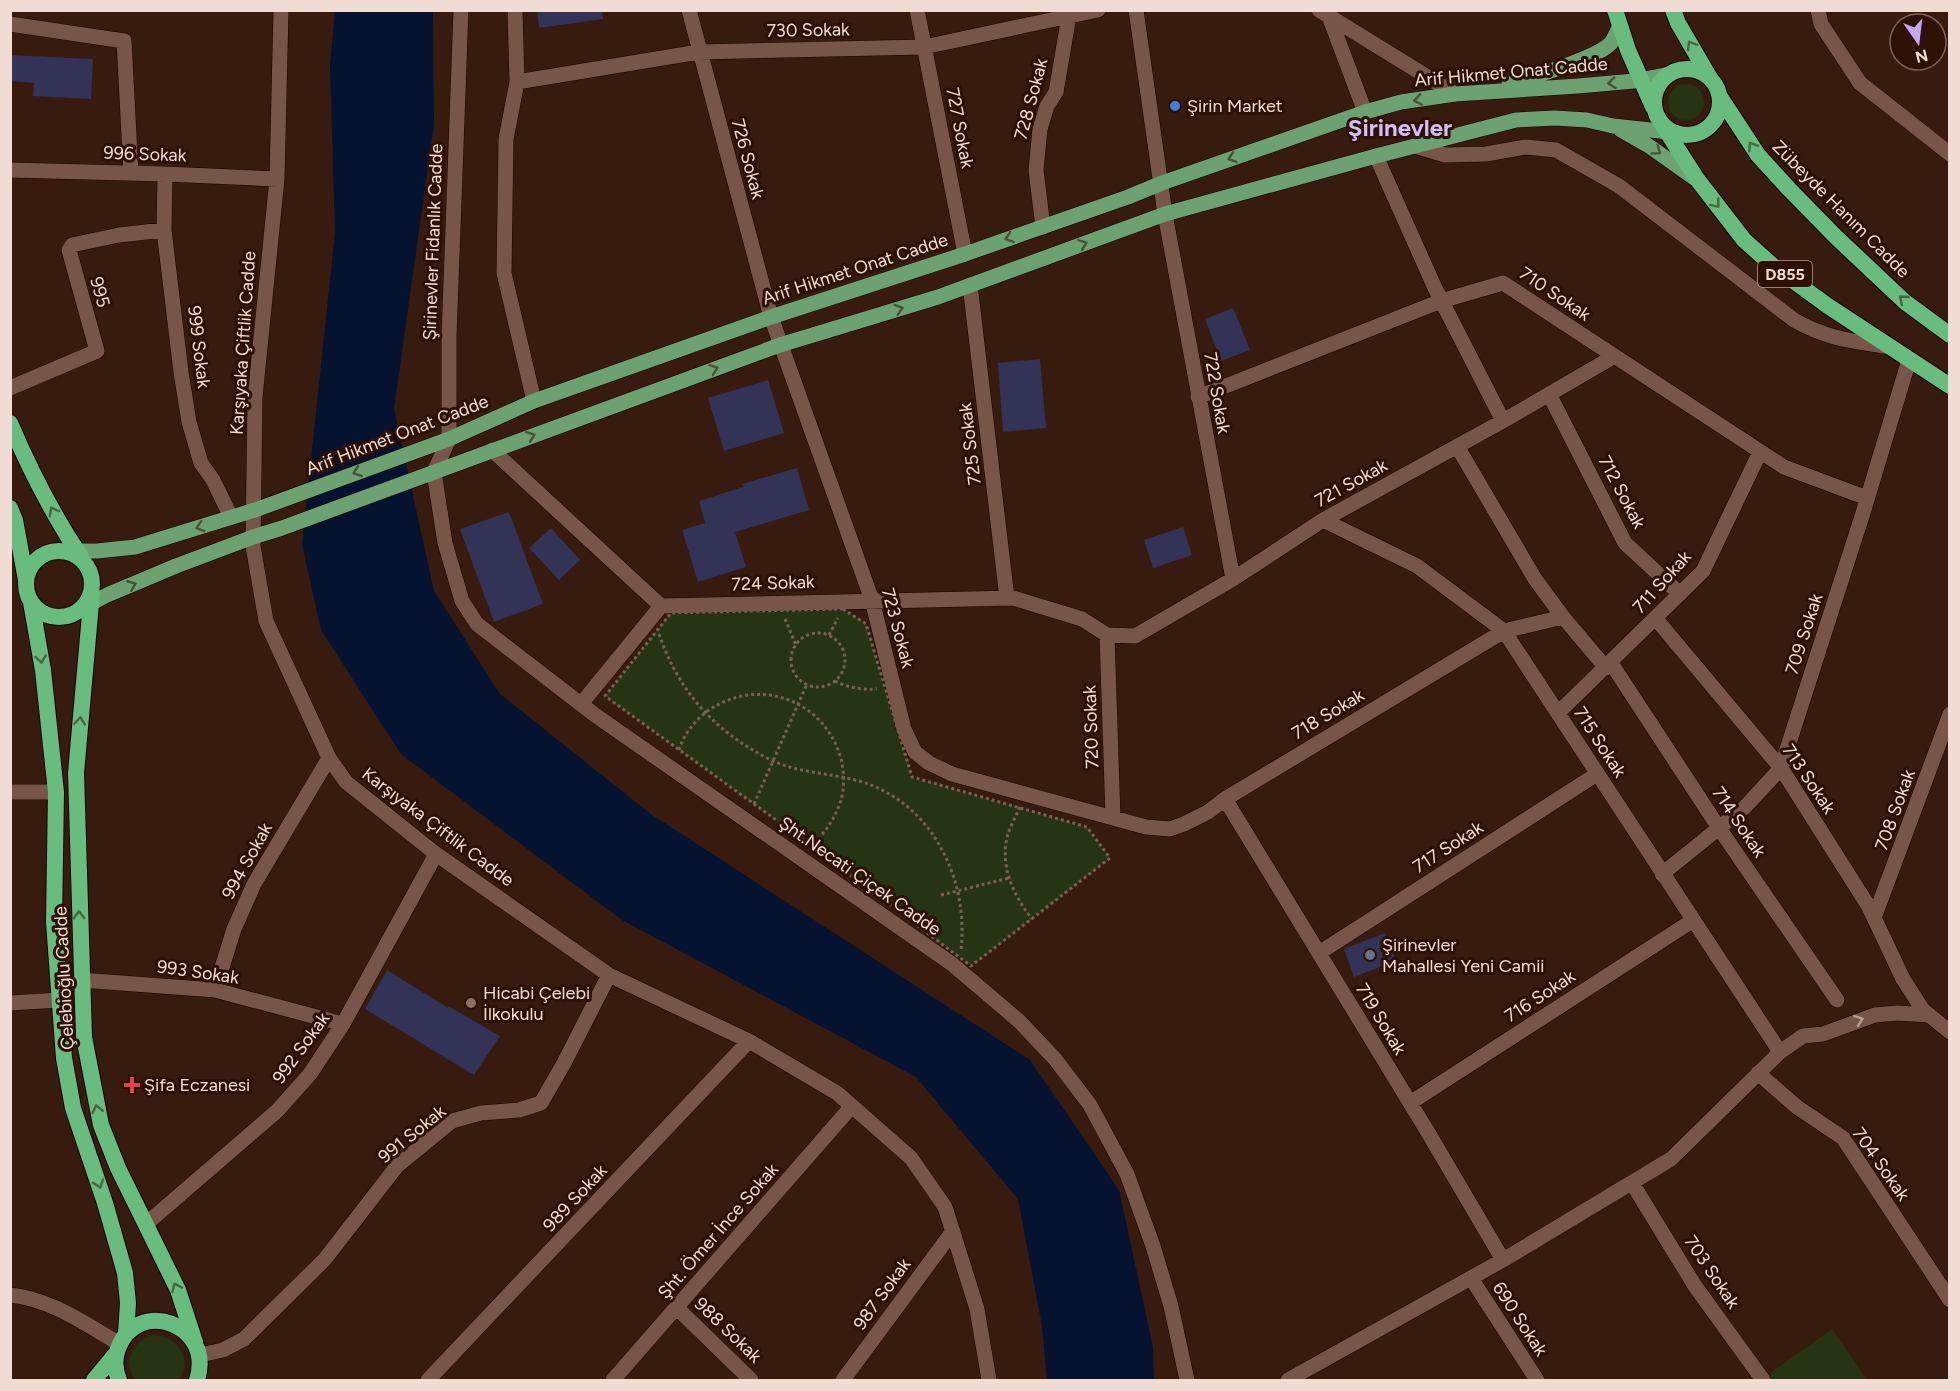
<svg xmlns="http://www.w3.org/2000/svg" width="1960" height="1391" viewBox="0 0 1960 1391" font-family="Figtree,sans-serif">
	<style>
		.green { fill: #253413 }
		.water { fill: #051230 }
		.building { fill: #323356 }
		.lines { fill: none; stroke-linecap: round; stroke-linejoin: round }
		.minor-casing { stroke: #1d0400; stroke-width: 16 }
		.tertiary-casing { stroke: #1d0400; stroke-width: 16 }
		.primary-casing { stroke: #1d0400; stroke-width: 16 }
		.trunk-casing { stroke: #1d0400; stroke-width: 18 }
		.path { stroke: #7a6056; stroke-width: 3; stroke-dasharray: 3 3; stroke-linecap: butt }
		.minor { stroke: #775548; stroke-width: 15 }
		.tertiary { stroke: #775548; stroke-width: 15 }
		.primary { stroke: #6ca271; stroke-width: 15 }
		.trunk { stroke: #68bc7e; stroke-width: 16 }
		.oneway { stroke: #4a6642 }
		.oneway2 { stroke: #495236 }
		.oneway3 { stroke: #ba9f95 }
		.shop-dot { fill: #3f7fe0; stroke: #2d1106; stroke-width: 2 }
		.worship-dot { fill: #6b7280; stroke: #2d1106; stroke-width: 2 }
		.education-dot { fill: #8d6e63; stroke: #2d1106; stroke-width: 2 }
		.health-dot { fill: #e0444e; stroke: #2d1106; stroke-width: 2 }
		.labels { text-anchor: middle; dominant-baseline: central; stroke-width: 6; stroke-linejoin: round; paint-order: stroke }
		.shield { fill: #2d1106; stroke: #b69f96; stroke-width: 1.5 }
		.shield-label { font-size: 16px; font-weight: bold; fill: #f1dcd4 }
		.street-label { font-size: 18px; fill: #f1dcd4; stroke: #2d1106 }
		.poi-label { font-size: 18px; fill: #f1dcd4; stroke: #2d1106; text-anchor: start }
		.district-label { font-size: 24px; font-weight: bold; fill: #d3bff8; stroke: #2d1106 }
	</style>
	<rect width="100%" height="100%" fill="#371b0f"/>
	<path class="green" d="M1668 102a18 18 0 1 1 36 0a18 18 0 1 1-36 0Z
		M843,609L866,624L912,777L1087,827L1110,858L971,966L812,846L605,696L671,613Z
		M1832,1329L1867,1380H1773L1769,1374Z
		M153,1335C177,1336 195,1360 178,1380H136C121,1362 133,1341 153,1335Z"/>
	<path class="water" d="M335,11H433L434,124L394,409L434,591L500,694L652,815L1030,1060L1119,1190L1153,1347L1154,1380H1047L1042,1326L1018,1199L916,1077L622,920L401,754L321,630L302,544L335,233L330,65Z"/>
	<path class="building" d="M537,10H602L603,19L539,28Z
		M10,55L93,59L91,99L33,96L34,83L10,81Z
		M1233,308L1250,350L1221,361L1205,319Z
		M1040,359L1046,428L1003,432L998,363Z
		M768,380L784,433L724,451L708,398Z
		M797,468L809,510L735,532L746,567L698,582L682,530L705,523L699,501L743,487L742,484Z
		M509,512L543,604L494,622L460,529Z
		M1183,527L1192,555L1153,568L1144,540Z
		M551,528L580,560L559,580L529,548Z
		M1385,933L1396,961L1354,977L1344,949Z
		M387,970L448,1008V1006L500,1036L474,1075L365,1009Z"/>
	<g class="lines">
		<g class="minor-casing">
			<path id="minor" d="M281,10L277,179L255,397L253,546L266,621L329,758L346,782L436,854L609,975L749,1041L837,1093L911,1158L945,1207L977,1309L989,1380
				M515,10L517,82L506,139L504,273L534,401
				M689,10L771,317L872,600L904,729L915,752L929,763L952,774L1146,827L1170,829L1184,824L1208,812L1225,799L1504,631L1563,617
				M917,10L965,254
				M1136,10L1165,214L1233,579
				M1319,10L1455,94
				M1818,10L1821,24L1860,83L1950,154
				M1329,16L1365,112
				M10,24L124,41L131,173
				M517,82L699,52L924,47L1098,10
				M1415,146L1445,155L1486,154L1526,147L1556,150L1619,186L1794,320C1827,339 1853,341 1890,347
				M1376,156L1435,288L1503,421
				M10,170L165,174L277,179
				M165,174L164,230L181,372L189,422L201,463L213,480L231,517
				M1043,227L1036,170L1040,129L1047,106L1056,92L1069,16
				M970,285L1007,598
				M10,388L97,351L69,250L72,245L119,235L164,230
				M1549,394L1625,543L1680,594
				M1198,397L1441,301L1503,283L1784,467L1867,498
				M1457,446L1535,579L1563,617L1606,668
				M492,450L661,606L1013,598L1082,619L1107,635
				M434,472L449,439V337L461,10
				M1323,520L1417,566L1504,631L1780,1052
				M1656,619L1781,768L1869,907L1903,979
				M1107,635L1135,636L1233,579L1323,520L1503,421L1613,357
				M1107,635L1113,818
				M1611,663L1719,828L1837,1000
				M581,704L661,606
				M1558,713L1703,571L1760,452
				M10,792H56
				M1225,799L1429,1134L1503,1260
				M1662,874L1745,807L1781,768L1863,513L1909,360
				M1874,918L1950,714
				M1319,953L1597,774
				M81,980L215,990L343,1024
				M215,990L234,929L254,884L329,758
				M10,1003L60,1000
				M1758,1073L1797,1107L1843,1138L1950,1300
				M1410,1103L1692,921
				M1632,1183L1695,1286L1763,1380
				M146,1224L277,1111L310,1074L343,1024L436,854
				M1471,1278L1537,1380
				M10,1295C51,1299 85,1324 120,1344
				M677,1308L751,1380
				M200,1355L223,1350L244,1339L325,1259L397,1166L452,1121L481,1113L519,1110L541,1103L564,1063L609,975
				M428,1380L749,1041
				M613,1380L852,1106
				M843,1380L953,1231
				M1288,1380L1503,1260L1671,1159L1780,1052L1803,1036L1823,1034L1875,1015L1897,1013L1929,1015"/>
		</g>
		<g class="tertiary-casing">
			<path id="tertiary" d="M434,472L445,543L462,601L477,624L595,715L952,964L1019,1021L1055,1059L1090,1105L1127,1174L1153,1246L1171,1306L1187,1380
				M1903,979L1923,1010L1950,1032
				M1294,1379L1295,1380"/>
		</g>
		<g class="primary-casing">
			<path id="primary" d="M1509,84C1532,77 1596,59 1611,43C1614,39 1617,31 1620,26
				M1621,130L1649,146L1694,178
				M64,551H97L135,547L255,510L449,439L534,401L771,317L965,254L1128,197L1162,183L1365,112L1401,102L1455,94L1578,86L1634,81L1670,74
				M79,610L107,595L176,566L253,537L282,528L780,345L938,297L1165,214L1376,156L1516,120L1555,118L1587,120L1613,126L1678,133"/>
		</g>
		<g class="trunk-casing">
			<path id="trunk" d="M1615,10L1628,50L1653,107
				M1673,10L1678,23L1710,78
				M1654 102a33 33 0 1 1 66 0a33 33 0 1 1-66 0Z
				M1720,97L1758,155L1789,189L1836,237L1905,302L1950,335
				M1660,121L1697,179L1744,240L1773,266L1828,306L1950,386
				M10,423C30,470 53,515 81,557
				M10,508L15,520L26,580
				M26 584a33 33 0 1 1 66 0a33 33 0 1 1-66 0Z
				M92,592L76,773L84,1037L101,1125L118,1168L178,1290L195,1342
				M31,602L43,670L56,792L54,922L64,1058L73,1108L105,1203L125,1273L128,1303L126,1334
				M94,1380L117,1352
				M119,1380C115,1370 114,1359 118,1349C136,1297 215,1323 197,1380"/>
		</g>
		<path class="path" d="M843,609L866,624L912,777L1087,827L1110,858L971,966L812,846L605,696L671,613Z
			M785,619L796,645
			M791 660a27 27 0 1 1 54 0a27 27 0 1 1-54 0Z
			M659,634C679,692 715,732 771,760C798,773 830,773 859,781C932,802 969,879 961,950
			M829,635L838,618
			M835,681C848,688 863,690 877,689
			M679,750C684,734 695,720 709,710C759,676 825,700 841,759C844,771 845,787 841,800C835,819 825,832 812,846
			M754,804L807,684
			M1020,807C1016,816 1011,825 1008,834C999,865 1013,895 1032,919
			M941,895L1009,878"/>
		<use href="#minor" class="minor"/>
		<use href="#tertiary" class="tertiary"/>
		<use href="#primary" class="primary"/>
		<use href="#trunk" class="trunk"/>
	</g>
	<defs><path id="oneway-chevron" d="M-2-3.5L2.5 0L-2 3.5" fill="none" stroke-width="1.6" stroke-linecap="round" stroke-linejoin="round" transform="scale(1.5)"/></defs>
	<g class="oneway">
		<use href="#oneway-chevron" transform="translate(1691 45) rotate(-120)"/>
		<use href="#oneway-chevron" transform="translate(1752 146) rotate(-124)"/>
		<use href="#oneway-chevron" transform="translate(1716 204) rotate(52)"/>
		<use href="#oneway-chevron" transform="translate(1903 299) rotate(-139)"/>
		<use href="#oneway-chevron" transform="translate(53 511) rotate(-118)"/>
		<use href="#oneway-chevron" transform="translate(41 659) rotate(81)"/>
		<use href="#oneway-chevron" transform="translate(80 721) rotate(-85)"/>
		<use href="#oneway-chevron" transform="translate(79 915) rotate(-91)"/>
		<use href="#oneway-chevron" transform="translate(97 1109) rotate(-103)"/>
		<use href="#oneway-chevron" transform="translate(99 1184) rotate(71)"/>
		<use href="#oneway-chevron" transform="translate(176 1287) rotate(-114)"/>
	</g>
	<g class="oneway2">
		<use href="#oneway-chevron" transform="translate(1612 83) rotate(174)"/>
		<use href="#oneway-chevron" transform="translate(1418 100) rotate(171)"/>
		<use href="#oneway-chevron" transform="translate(1657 151) rotate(35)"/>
		<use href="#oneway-chevron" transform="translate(1232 158) rotate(161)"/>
		<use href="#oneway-chevron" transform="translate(1009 238) rotate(161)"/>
		<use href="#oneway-chevron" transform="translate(1083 244) rotate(-20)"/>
		<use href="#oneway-chevron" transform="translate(899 309) rotate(-17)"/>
		<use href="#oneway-chevron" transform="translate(714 369) rotate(-20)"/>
		<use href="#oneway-chevron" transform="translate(531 436) rotate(-20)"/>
		<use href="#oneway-chevron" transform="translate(357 472) rotate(160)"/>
		<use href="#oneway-chevron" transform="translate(200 527) rotate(162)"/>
		<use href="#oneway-chevron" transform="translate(132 585) rotate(-22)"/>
	</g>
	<use class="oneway3" href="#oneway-chevron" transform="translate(1859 1020) rotate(-20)"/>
	<circle class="shop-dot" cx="1175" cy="106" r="6"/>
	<circle class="worship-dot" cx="1370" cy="955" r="6"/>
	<circle class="education-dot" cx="471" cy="1003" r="6"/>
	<path class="health-dot" d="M129 1076h6v6h6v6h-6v6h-6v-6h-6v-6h6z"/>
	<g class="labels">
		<rect class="shield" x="1758" y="261" width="54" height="26" rx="4.5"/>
		<g class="shield-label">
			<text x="1785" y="274">D855</text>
		</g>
		<g class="street-label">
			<text transform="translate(808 30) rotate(-1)">730 Sokak</text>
			<text transform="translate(1511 72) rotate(-5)">Arif Hikmet Onat Cadde</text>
			<text transform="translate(1031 99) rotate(-75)">728 Sokak</text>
			<text transform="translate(960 128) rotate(79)">727 Sokak</text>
			<text transform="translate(145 154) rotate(2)">996 Sokak</text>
			<text transform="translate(748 159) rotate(75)">726 Sokak</text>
			<text transform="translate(1841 209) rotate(45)">Zübeyde Hanım Cadde</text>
			<text transform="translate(433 242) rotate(-88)">Şirinevler Fidanlık Cadde</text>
			<text transform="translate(855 269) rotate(-18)">Arif Hikmet Onat Cadde</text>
			<text transform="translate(100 292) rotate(74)">995</text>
			<text transform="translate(1555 294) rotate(34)">710 Sokak</text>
			<text transform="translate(243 343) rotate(-86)">Karşıyaka Çiftlik Cadde</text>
			<text transform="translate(199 347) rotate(83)">999 Sokak</text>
			<text transform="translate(1217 393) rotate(80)">722 Sokak</text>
			<text transform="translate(397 435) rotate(-21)">Arif Hikmet Onat Cadde</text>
			<text transform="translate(970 444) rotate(-97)">725 Sokak</text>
			<text transform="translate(1351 483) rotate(-29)">721 Sokak</text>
			<text transform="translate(1622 492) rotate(62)">712 Sokak</text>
			<text transform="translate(1662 582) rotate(-48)">711 Sokak</text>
			<text transform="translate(773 583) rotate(-2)">724 Sokak</text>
			<text transform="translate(898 628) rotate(75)">723 Sokak</text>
			<text transform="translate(1804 634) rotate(-72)">709 Sokak</text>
			<text transform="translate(1328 714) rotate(-31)">718 Sokak</text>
			<text transform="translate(1091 727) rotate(-92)">720 Sokak</text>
			<text transform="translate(1600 742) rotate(57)">715 Sokak</text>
			<text transform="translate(1809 779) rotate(56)">713 Sokak</text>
			<text transform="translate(1895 810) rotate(-70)">708 Sokak</text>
			<text transform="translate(1739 822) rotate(56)">714 Sokak</text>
			<text transform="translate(438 827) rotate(37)">Karşıyaka Çiftlik Cadde</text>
			<text transform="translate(1448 847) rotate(-33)">717 Sokak</text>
			<text transform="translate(247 861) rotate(-61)">994 Sokak</text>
			<text transform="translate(860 876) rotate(35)">Şht.Necati Çiçek Cadde</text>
			<text transform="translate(198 972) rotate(8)">993 Sokak</text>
			<text transform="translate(64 978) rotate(-93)">Çelebioğlu Cadde</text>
			<text transform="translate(1540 996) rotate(-33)">716 Sokak</text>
			<text transform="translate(1381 1019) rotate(59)">719 Sokak</text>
			<text transform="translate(301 1048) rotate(-54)">992 Sokak</text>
			<text transform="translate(412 1134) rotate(-39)">991 Sokak</text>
			<text transform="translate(1881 1164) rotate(55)">704 Sokak</text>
			<text transform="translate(575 1198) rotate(-47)">989 Sokak</text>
			<text transform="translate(718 1231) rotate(-49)">Şht. Ömer İnce Sokak</text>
			<text transform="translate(1712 1272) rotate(56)">703 Sokak</text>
			<text transform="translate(882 1294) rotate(-54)">987 Sokak</text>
			<text transform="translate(1520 1319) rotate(57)">690 Sokak</text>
			<text transform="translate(728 1330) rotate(44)">988 Sokak</text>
		</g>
		<g class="poi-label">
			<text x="1187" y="106">Şirin Market</text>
			<text x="1382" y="945">Şirinevler<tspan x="1382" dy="21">Mahallesi Yeni Camii</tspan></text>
			<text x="483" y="993">Hicabi Çelebi<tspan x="483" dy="21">İlkokulu</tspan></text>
			<text x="144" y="1085">Şifa Eczanesi</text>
		</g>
		<g class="district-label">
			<text x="1400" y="127">Şirinevler</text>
		</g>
	</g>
	<rect width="1960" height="1391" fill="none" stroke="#f1dcd4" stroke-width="24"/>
	<g transform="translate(1918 42) rotate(166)"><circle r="28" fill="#2d1106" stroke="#7b6258" stroke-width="1.5"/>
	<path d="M0-4.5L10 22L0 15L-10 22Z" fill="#c3a7f2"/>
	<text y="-9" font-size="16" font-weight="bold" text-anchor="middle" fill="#f1dcd4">N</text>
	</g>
</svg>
